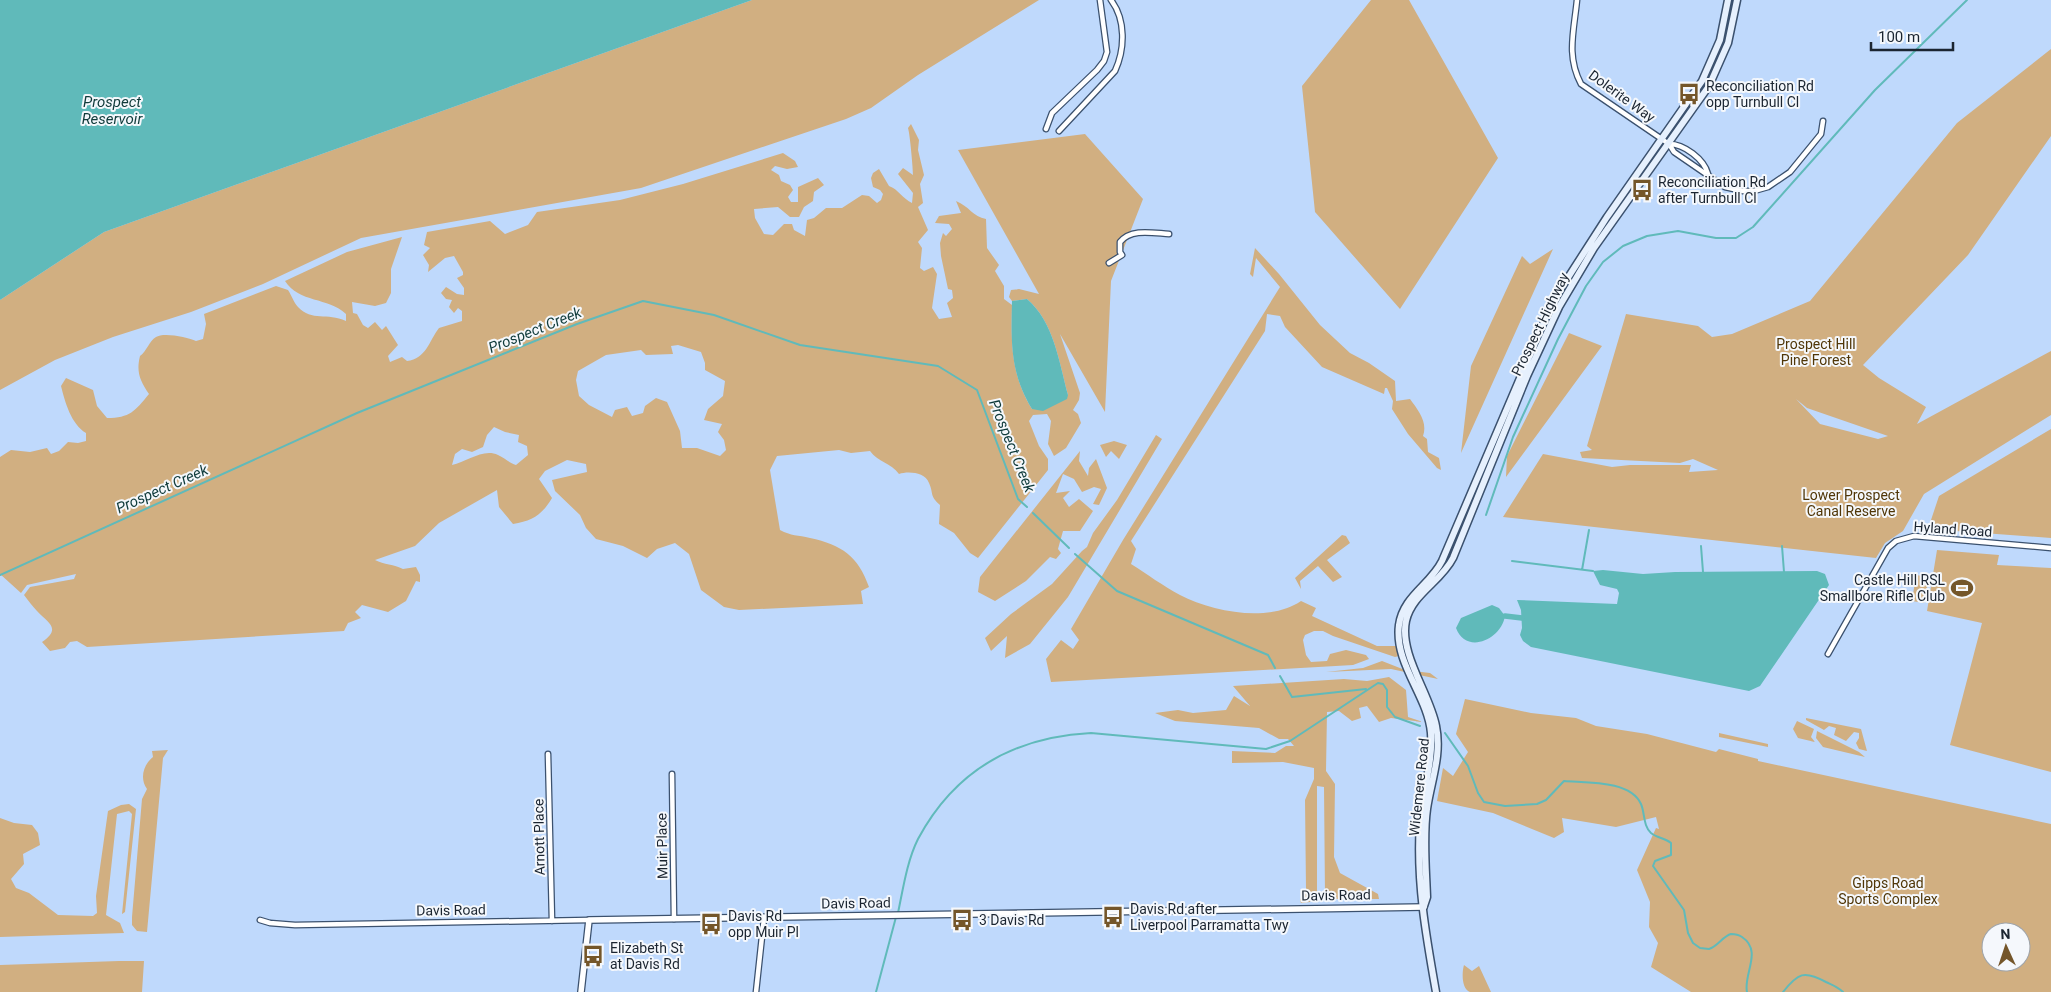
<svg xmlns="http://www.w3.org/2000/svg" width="2051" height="992" viewBox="0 0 2051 992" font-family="Roboto,sans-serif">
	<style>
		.green { fill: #d1af81; fill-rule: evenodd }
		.water { fill: #60baba }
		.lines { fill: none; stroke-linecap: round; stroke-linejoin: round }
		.stream { stroke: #60baba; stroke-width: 2 }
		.canal { stroke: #60baba; stroke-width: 5.5 }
		.minor-casing { stroke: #3b516e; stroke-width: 7 }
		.tertiary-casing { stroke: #3b516e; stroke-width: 8 }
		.secondary-casing { stroke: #3b516e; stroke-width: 9 }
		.minor { stroke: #fff; stroke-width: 4.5 }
		.tertiary { stroke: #fff; stroke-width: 5.5 }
		.secondary { stroke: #e6f0fd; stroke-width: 6 }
		.labels { text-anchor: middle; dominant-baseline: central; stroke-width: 4; stroke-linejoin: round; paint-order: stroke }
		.poi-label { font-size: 14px; fill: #1b2531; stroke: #f5f8fc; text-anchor: start }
		.street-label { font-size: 14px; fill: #1b2531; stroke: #f5f8fc }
		.park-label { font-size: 14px; fill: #503607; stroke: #f5f8fc }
		.water-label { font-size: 15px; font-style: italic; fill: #103b3b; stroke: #f5f8fc }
	</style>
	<rect width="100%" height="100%" fill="#bfd9fc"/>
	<path class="green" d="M752,0H1039L918,75L871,108L846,119L641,188L361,238L263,284L191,312L113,337L55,360L0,390V300L104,232Z
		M1371,0H1409L1498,158L1400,309L1315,212L1302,86Z
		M2051,49V136L1968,255L1863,365L1879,378L1926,407L1917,424L2051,351V415L1924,494L1903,531L1885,543L1876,558L1503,517L1543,454L1612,467L1630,465H1691L1689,472L1718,470L1693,459L1680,463L1582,458L1580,452L1592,450L1587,446L1626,314L1698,326L1712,337L1732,334L1810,301L1957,123ZM1796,399L1807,408L1888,436L1878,439L1820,424Z
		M911,124L919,140L918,150L924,175L920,184L923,203L918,207L928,230L918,242L922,248L920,268L924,271L933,267L937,274L932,308L939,319L952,317L947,303L953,298L952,290L948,289L941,256L940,243L943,233L946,236L952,229L949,224L935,223L939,216L961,213L956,201C969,206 973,217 986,219L987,248L999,265L995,271L1004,286V299L1012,305C1011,344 1011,375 1032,409L1068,395C1059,362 1054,322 1027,299L1012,301L1009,297L1011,290L1019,289L1039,294L958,150L1085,134L1143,199L1111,281L1105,412L1060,334L1080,393L1079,400L1073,410L1078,414L1081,423L1066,448L1054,456L1048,444L1051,421L1047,414L1033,415L1029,421L1039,446L1048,459V470L978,558L970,553L954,533L939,524L940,505C929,495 934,494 929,483C925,472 908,471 899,474C891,463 878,462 870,451L851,453L839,450L777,456L770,470L780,530C791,536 798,535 810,538C842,545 858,556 869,587L861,591L863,604L739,610L724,607L701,590L689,554L675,543L657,549L647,558L623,546L596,539L586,528L580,515L555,491L552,480L587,472L586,464L567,460L545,471L539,479L552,498C542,515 532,521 513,524L499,507L497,490L439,523L415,546L375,560C384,565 394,564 403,569L416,567L420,575V582L416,581L406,601L388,612L362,605L355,612L361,618L348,623L344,631L87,647L77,641L70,642L65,648L50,651L42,642C62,628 48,623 37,611C32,606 28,600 24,595L30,587L74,579L76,574L27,585L21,593L0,574V457L11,450L30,452L47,448L51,454L59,451L68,442L78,443L86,441V433C71,424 65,402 61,386L66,378L93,390L97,406L107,418C130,418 135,411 149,394C140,381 136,372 140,356C147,351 149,341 156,337C163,332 188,337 196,341L203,339L206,324L204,314L276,286L288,290C292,296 294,303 298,307C312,322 327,312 346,321V314C328,297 299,303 285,281L347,252L402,237L391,269V293L386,303L375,306L352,302L353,313L357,314L363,325L368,328L375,322L382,330L386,326L398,345L388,356L390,362L402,357L407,361C426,359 429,341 439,328L462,321V311L458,308L454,313L449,307L452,300L446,299L441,293L446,287L457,294L464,295V288L457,278L463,275V272L454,256L445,258L428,272L429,265L423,255L430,248L424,245L427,232L490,221L505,234L528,225L537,212L620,200L683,184L783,153L795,161L798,167L787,169L775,166L771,170L779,175L781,181L790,185L793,190L788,197L791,202H798V187L818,178L824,185L814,192L813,201L804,207L799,217H790L778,207L754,209L755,218L764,234L773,235L784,224H792L794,230L805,236L807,220L814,218L826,208H842L862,195L869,196L877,203L881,200L883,194L880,190L873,187L871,178L873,173L879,169L889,186C898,189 903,199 912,203L913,193L898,174L903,168L913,175C913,168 910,134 908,128ZM678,345L701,352L705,363V370L725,381L723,396L708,409L704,420L722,424L718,432L724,440L726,450L720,456L697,448H682L680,431L667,402L656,398L645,406L643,413L632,416L627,407L615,410L612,417L589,405L579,396L576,380L578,371L606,355L641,350L646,355L673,354L671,346ZM494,427L505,432L519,435L518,442L527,446L528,455L516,465C509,463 505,458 498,455C483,448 467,462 452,465L455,454L462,449L472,452L483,447L487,435Z
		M1255,248L1279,274L1320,325L1350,353L1369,363L1395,381L1396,401L1410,399C1418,410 1428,422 1423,436L1427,439L1428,452L1439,458L1441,470L1437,468L1408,434L1392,409L1393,401L1387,388H1385L1384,394L1322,367L1285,327L1280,316L1267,314L1265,331L1131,541L1136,549L1131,564C1147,574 1163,586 1180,595C1213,612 1269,623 1301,601L1316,608L1312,616L1377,646H1397L1399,656L1395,657L1333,636L1323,631H1314L1305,635L1303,640L1306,655L1311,662L1327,661L1330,654L1346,650L1366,655L1369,659L1353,665L1051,682L1046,659L1061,640L1073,649L1079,640L1071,629L1123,540L1280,287L1256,258L1253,277L1250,274Z
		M1553,249L1461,453L1471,366L1522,256L1530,264Z
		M1569,333L1602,346L1506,477L1507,456Z
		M2051,429V538L1928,529L1939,496Z
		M1156,435L1162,439L1068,597L1030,644L1005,658L1007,636L991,651L985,638L1011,614L1052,584L1082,551L1087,547L1093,533L1117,500Z
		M1114,441L1127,445L1119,459L1111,451L1106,457L1100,445Z
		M1080,451L1079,461L1088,476L1089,468L1096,459L1107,488L1099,505L1093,504L1101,489L1094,487L1082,492L1074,479L1063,474L1056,493L1070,491L1063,498L1069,507L1079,499L1093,511L1080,531H1063L1058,549L1061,553L1056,559L1050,557L1026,581L995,601L978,592L980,577Z
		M1342,535L1346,536L1350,543L1327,560L1342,577L1333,582L1318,566L1300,581L1301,589L1295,578Z
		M1937,550L1999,555L1997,565L2051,568V772L1950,745L1982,623L1927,611Z
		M1916,575L1929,577L1924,603L1912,601Z
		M1382,661L1405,670L1430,673L1438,679L1391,669L1326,672L1363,668Z
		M1389,677L1406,690L1408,717L1423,722L1391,718L1379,722L1367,706L1359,708L1361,718L1352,721L1339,711L1327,712L1326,771L1335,784L1334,857L1340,873L1378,894L1379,899H1329L1325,896L1324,787L1317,786V891L1310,902L1301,903L1300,900L1306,889L1305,800L1314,779V768L1283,762L1232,763V751L1275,753L1286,746H1294L1288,739H1279L1259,728L1175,721L1155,713L1178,710L1193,713L1226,710L1234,696L1250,706L1233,686L1344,679L1367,681Z
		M1465,699L1531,713L1576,718L1596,726L1647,734L1716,752L1719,749L1758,759V761L2051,824V992H1691L1651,967L1658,943L1649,927L1650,902L1637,870L1656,828L1659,829L1656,817L1616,827L1562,818L1564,832L1554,838L1493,813L1437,801L1443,768L1453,776L1468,752L1456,734ZM1991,932H2021V962H1991Z
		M1806,718L1861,729L1867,751L1859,749L1856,743L1859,738V733L1854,732L1846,741L1834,735L1836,728L1829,726L1824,730L1806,720Z
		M1797,721L1814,729L1811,737L1815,742L1798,738L1793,729Z
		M1817,731L1859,752L1865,757L1823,747L1816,738Z
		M1719,733L1768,744V747L1719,737Z
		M168,750L163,758L147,932L137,931L132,925V917L142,799L147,789C139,778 144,764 153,757L152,751Z
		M129,804L136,809L125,912L122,914L132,814L129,811L117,814L106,915L120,923L124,933L0,937V818L14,823L32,825L38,833L40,845L23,854L24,864L11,879L16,888L29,893L58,915L93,916L97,913L96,896L108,811L121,805Z
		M119,961H144L142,992H0V965Z
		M1464,965L1472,971L1479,966L1491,992C1485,992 1475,992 1470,992C1461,989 1462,971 1464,965Z"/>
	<path class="water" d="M0,0H752L104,232L0,300Z
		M1027,299C1054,322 1059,362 1068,395L1067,399L1043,411L1032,409C1010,373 1011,342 1012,301Z
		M1603,570L1643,574L1675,572L1817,571L1825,574L1829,585L1760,686L1749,691L1531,647L1523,641L1520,635L1522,628L1521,610L1517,600L1617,604L1619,593L1617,589L1600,585L1593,571Z
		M1492,605L1499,608L1505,616C1501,640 1466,655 1456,628L1461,618Z"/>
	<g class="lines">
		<path class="stream" d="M1033,513L1069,548
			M1486,515L1513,437L1558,339L1586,286L1603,262L1623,246L1647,236L1678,231L1716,238H1736L1753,227L1875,90L1967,0
			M1701,546L1703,572
			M1782,546L1784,572
			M1075,554L1117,591L1268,655L1275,668
			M1512,561L1593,571
			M1582,570L1589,530
			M0,575L357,413L577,324L643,301L714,315L800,345L938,366L977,390L1018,499L1027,507
			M1280,676L1292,697L1366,689
			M1445,733L1468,766L1478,793L1484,802L1505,806L1537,804L1546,800L1564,781C1586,783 1630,780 1641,804C1645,813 1643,826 1651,833C1657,838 1665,838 1671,843V855L1655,861L1653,866L1684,910L1688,933L1693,943L1700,948L1709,949C1718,946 1723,936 1731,934C1735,934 1739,935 1742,937C1763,951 1743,974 1747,992
			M898,913C903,889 907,861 918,839C955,770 1013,737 1091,733L1266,749L1290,741L1378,683L1383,684L1387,690V707L1395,717L1420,726
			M876,992L896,917
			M1783,992C1798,973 1804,970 1826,982C1832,985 1838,987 1843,992"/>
		<path class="canal" d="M1505,616L1522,618"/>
		<g class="minor-casing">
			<path id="minor" d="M1577,0C1574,31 1566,56 1581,84L1669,144L1674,152L1725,187L1743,191H1754L1768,187L1790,172L1821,134L1823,121
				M1046,129L1052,113L1097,70L1104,61L1107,52L1100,0
				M1059,131L1115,71C1125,49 1126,20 1111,0
				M1669,144C1684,144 1704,159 1708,174
				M1109,263L1122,255L1120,252V242C1131,228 1153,233 1169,234
				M1828,654L1888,548L1896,541L1914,536L2051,548
				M548,754L552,921
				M672,774L674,919
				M260,920L270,923L295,925L589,920
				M756,992L764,918"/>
		</g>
		<g class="tertiary-casing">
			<path id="tertiary" d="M581,992L589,920L1424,907"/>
		</g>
		<g class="secondary-casing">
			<path id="secondary" d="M1424,906L1427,897C1426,868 1423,837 1427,809C1431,781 1442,755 1436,726C1430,694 1399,654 1406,621C1412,594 1441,582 1453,558L1527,376L1559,307L1594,248L1709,86L1728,43L1737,0
				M1436,992C1426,936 1416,880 1420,823C1422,792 1433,764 1431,733C1428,696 1394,664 1399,625C1403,596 1430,585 1442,561L1553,301L1607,217L1702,81L1720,40L1728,0"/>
		</g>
		<use href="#minor" class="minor"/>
		<use href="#tertiary" class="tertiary"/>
		<use href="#secondary" class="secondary"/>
	</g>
	<defs>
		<g id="bus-bare" transform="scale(1.725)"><path d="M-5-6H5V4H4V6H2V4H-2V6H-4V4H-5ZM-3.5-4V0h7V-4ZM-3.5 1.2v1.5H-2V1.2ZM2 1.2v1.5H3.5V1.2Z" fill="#74562a" stroke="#f5f8fc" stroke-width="2.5" paint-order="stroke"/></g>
		<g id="stadium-bare" transform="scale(1.725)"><path d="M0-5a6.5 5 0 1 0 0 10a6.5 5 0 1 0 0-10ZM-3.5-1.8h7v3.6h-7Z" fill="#74562a" stroke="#f5f8fc" stroke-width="2.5" paint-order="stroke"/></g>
	</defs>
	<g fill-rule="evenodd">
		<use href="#bus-bare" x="1689" y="94"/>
		<use href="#bus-bare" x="1642" y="190"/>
		<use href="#stadium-bare" x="1962" y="588"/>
		<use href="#bus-bare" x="1113" y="917"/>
		<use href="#bus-bare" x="962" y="920"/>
		<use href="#bus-bare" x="711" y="924"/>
		<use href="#bus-bare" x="593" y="956"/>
	</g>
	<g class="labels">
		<g class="poi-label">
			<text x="1706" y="86">Reconciliation Rd<tspan x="1706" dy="16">opp Turnbull Cl</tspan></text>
			<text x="1658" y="182">Reconciliation Rd<tspan x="1658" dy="16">after Turnbull Cl</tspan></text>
			<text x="1945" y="580" text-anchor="end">Castle Hill RSL<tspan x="1945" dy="16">Smallbore Rifle Club</tspan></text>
			<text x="1130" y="909">Davis Rd after<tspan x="1130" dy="16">Liverpool Parramatta Twy</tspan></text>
			<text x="728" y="916">Davis Rd<tspan x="728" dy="16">opp Muir Pl</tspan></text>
			<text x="979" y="920">3 Davis Rd</text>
			<text x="610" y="948">Elizabeth St<tspan x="610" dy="16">at Davis Rd</tspan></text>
		</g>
		<g class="street-label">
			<text transform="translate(1622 96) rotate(36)">Dolerite Way</text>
			<text transform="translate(1540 324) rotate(-64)">Prospect Highway</text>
			<text transform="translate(1953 529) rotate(4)">Hyland Road</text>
			<text transform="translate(1419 787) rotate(-84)">Widemere Road</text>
			<text transform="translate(539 837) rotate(-91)">Arnott Place</text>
			<text transform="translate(662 846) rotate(-91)">Muir Place</text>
			<text transform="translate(1336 895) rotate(-1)">Davis Road</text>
			<text transform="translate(856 903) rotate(-1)">Davis Road</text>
			<text transform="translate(451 910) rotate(-1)">Davis Road</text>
		</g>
		<g class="park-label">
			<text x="1816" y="344">Prospect Hill<tspan x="1816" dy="16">Pine Forest</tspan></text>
			<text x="1851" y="495">Lower Prospect<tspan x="1851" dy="16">Canal Reserve</tspan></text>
			<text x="1888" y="883">Gipps Road<tspan x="1888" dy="16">Sports Complex</tspan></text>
		</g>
		<g class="water-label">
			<text x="112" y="102">Prospect<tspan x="112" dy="17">Reservoir</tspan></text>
			<text transform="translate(535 330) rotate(-22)">Prospect Creek</text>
			<text transform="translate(1012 446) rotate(68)">Prospect Creek</text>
			<text transform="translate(162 489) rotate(-24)">Prospect Creek</text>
		</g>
	</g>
	<g transform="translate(2006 947) rotate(357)"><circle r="24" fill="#f5f8fc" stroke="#9ea4ab"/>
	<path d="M0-4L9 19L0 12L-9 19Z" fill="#74562a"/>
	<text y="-8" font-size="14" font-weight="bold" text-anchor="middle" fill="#1b2531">N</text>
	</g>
	<path d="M1871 42v8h82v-8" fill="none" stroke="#1b2531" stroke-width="2.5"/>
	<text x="1878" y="42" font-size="15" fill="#1b2531" stroke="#f5f8fc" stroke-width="4" paint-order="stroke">100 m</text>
</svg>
